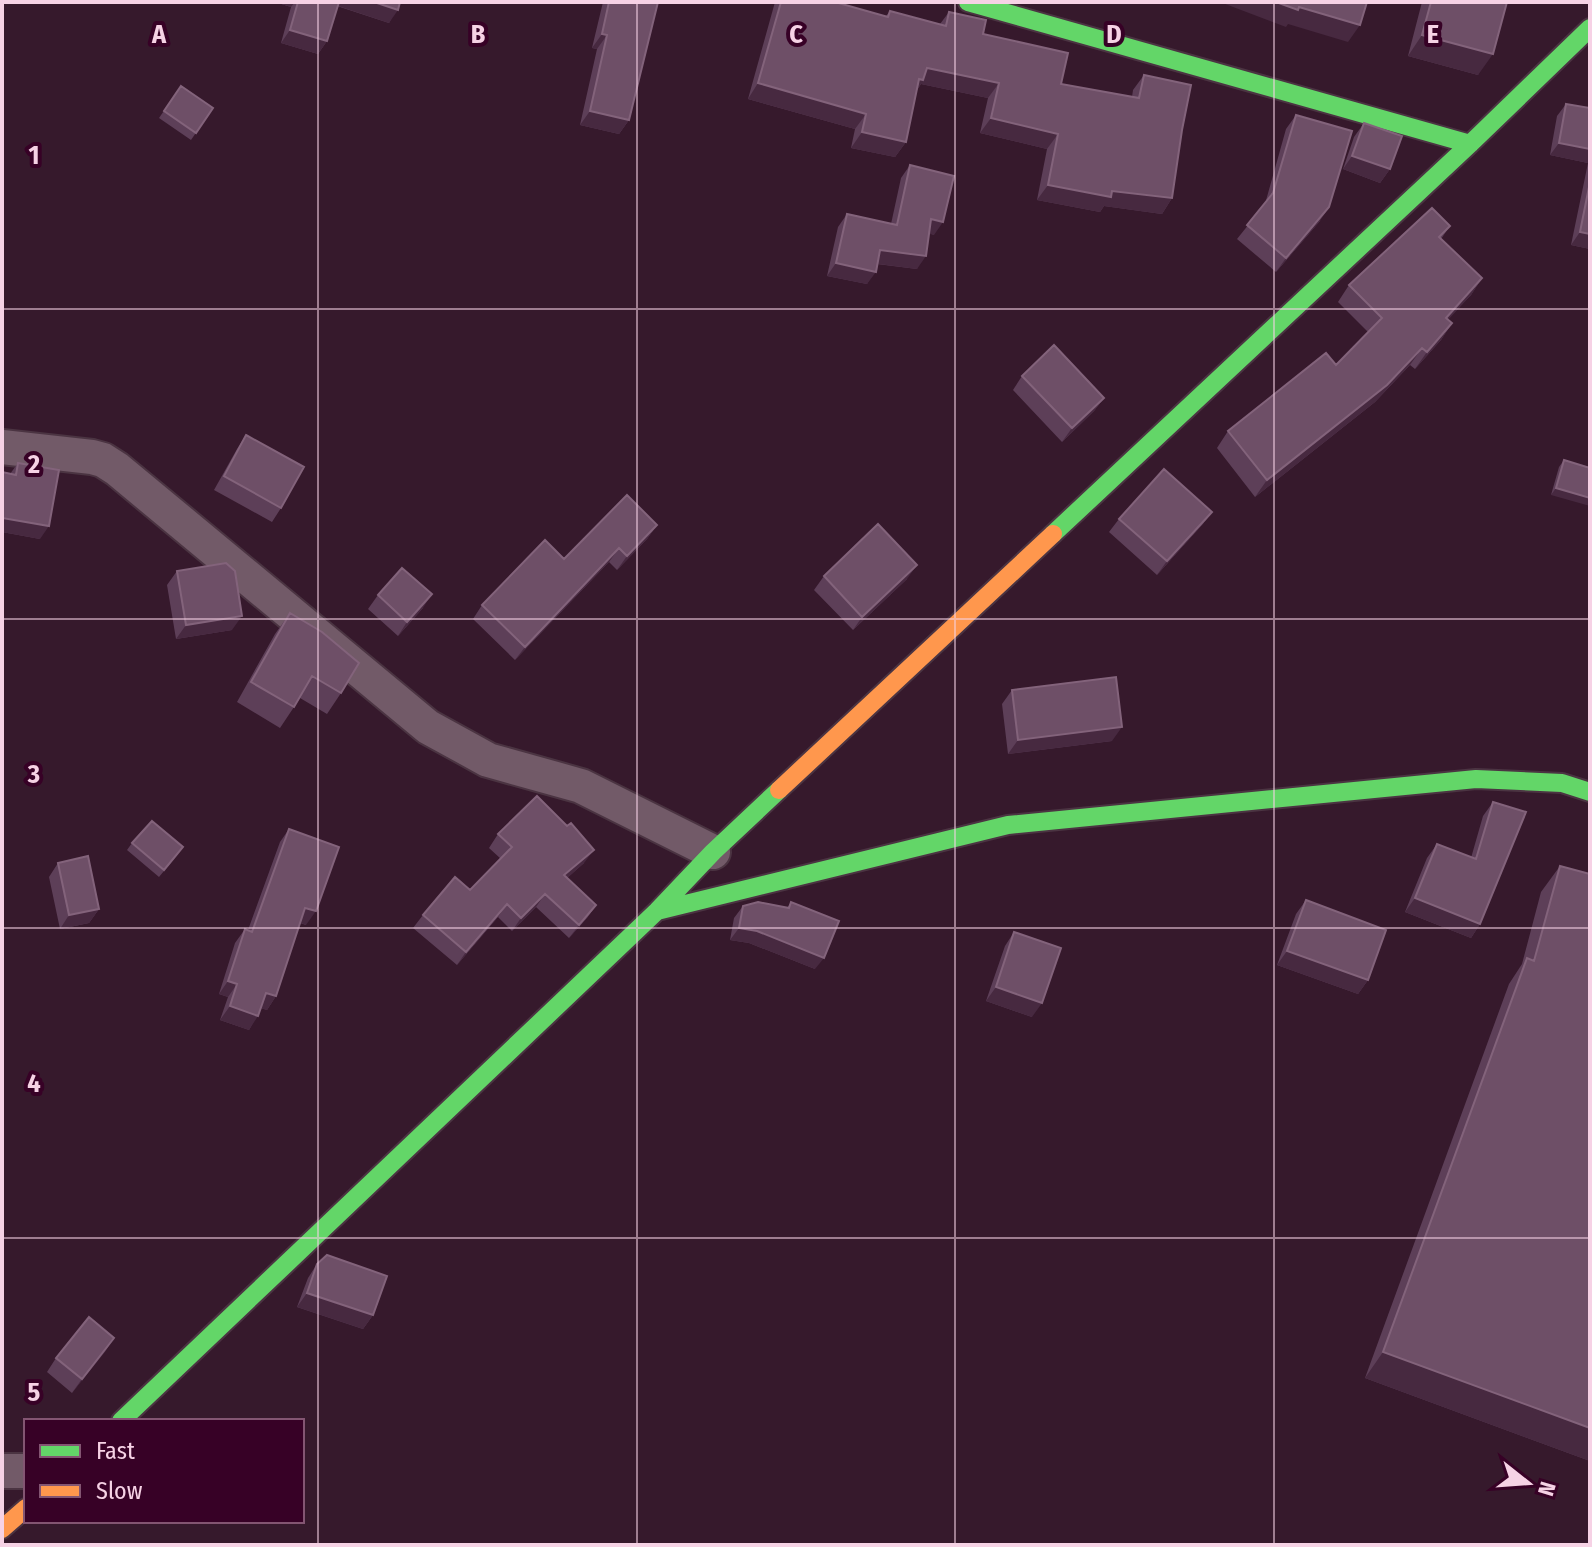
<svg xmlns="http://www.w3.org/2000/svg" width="1592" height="1547" viewBox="0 0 1592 1547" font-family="'Fira Sans Condensed',sans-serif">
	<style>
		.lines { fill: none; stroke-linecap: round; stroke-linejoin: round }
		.street-casing { stroke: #4b3442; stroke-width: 38 }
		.fast-casing { stroke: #4b3442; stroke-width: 22 }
		.slow-casing { stroke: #4b3442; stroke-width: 22 }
		.street { stroke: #725a68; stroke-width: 34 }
		.fast { stroke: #63d668; stroke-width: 18 }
		.slow { stroke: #ff974d; stroke-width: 18 }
		.wall { fill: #5d3f58 }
		.shaded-wall { fill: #472940 }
		.building { fill: #6e4f67; stroke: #83637b; stroke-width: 2 }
		.grid { fill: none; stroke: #f6d2e5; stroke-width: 2; stroke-opacity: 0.55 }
		.grid-label { font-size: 26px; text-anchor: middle; font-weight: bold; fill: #f6d2e5; stroke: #370126; stroke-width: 8; stroke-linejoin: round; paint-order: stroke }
	</style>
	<rect width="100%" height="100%" fill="#36192c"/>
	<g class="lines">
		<g class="street-casing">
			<path id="street" d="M2,447L92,457L103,460L117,469L428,727L488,760L581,786L713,852
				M2,1471H26"/>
		</g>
		<g class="fast-casing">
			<path id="fast" d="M968,2L1470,144
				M1053,534L1470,144L1590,28
				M657,911L1008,825L1476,779L1562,783L1590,792
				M121,1421L657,911L713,852L779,790"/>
		</g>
		<g class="slow-casing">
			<path id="slow" d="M779,790L1053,534
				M2,1529L26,1508"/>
		</g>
		<use href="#street" class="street"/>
		<use href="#fast" class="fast"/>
		<use href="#slow" class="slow"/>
	</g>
	<path class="wall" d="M275,2H400L389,23L337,6L327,41L318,54L281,43L291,7Z
		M603,2H658L629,120L619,134L580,125L597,49L592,48Z
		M775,2H835L886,16L890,11L940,24L949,12L1061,84L1132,97L1133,90L1144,75L1182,130L1172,198L1162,214L1104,206L1100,212L1037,200L1047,149L980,133L988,98L921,84L917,90L906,142L895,157L851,148L855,129L748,99Z
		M1422,2H1507L1478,75L1408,56Z
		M181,86L213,108L191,140L159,118Z
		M1566,104L1590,108V249L1571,245L1588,163L1550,155L1557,116Z
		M1296,115L1320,221L1276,272L1237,239L1265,204L1286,129Z
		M1364,123L1390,169L1380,183L1343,169L1354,137Z
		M910,165L934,235L929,233L917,269L877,264L867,284L827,276L838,227L847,214L891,224L901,178Z
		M1450,226L1441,239L1482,278L1471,295L1448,319L1452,323L1441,340L1415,369L1410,365L1375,402L1255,497L1217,448L1228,431L1336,365L1368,332L1338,302L1349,285Z
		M1022,376L1104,398L1094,411L1062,442L1013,390Z
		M246,435L281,508L272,522L214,490L237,449Z
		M1564,460L1590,468L1551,495L1559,467Z
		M18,463L40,539L2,532V472L10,474Z
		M1212,512L1202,525L1157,575L1109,532L1119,519Z
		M657,525L647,539L617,570L609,562L515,660L473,619L482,605L564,559Z
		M177,571L232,630L176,639L167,585Z
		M824,576L907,579L853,630L814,590Z
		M378,595L423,608L398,636L368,609Z
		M290,613L341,693L327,714L300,698L280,728L237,702L275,634Z
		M1012,690L1112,741L1008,754L1002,704Z
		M1493,802L1480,924L1471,938L1405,912L1427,858L1437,844L1471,858L1483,816Z
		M289,829L306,925L300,923L276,996L267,1010L261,1008L249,1030L220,1020L228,997L219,994L235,943L245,929L248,930L280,842Z
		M498,834L584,863L567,878L596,905L587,918L569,938L536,907L512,931L498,917L457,965L413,928L423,915L470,890L501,859L489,848Z
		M132,843L178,854L159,877L127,850Z
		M58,863L99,909L89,923L60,929L49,877Z
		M1560,866L1590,1461L1365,1378L1509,984L1522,964L1541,892Z
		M1306,900L1368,980L1358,994L1277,965L1296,914Z
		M791,902L815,969L749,943L730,940L734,918L743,906L787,908Z
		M1014,932L1032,1017L986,1001L1005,946Z
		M317,1264L373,1315L363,1329L297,1307L308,1278Z
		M114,1338L72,1393L47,1372L56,1358Z"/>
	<path class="shaded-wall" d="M275,2H295L291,7Z
		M336,2H374L398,10L389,23L335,5Z
		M1220,2H1276L1299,7L1360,25L1348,42L1288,24L1286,27Z
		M290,30L327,41L318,54L281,43Z
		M602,34L607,35L597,49L592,48Z
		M1422,35L1493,54L1478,75L1408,56Z
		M927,68L999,83L988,98L921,84L913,96L908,94Z
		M758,83L866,114L855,129L748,99Z
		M590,111L629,120L619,134L580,125Z
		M991,118L1058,134L1047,149L980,133Z
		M862,132L906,142L895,157L851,148Z
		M1559,143L1590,149V160L1588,163L1550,155Z
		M1352,156L1390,169L1380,183L1343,169Z
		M1048,185L1112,191L1172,198L1162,214L1104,206L1100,212L1037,200Z
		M1329,207L1320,221L1276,272L1286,258Z
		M931,219L943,222L934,235L922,232Z
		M1580,232L1590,234V249L1571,245Z
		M880,250L926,256L917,269L871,263Z
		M836,263L876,272L867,284L827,276Z
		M1482,278L1471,295L1435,334L1446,318Z
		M1452,323L1441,340L1415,369L1427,352Z
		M1422,348L1410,365L1375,402L1255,497L1267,480Z
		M1104,398L1094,411L1062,442L1072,428Z
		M1556,488L1590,498V506L1551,495Z
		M1212,512L1202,525L1157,575L1167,561Z
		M2,518L49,526L40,539L2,532Z
		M657,525L647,539L617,570L627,556Z
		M619,548L609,562L515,660L525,647Z
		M917,565L907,579L853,630L862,617Z
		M432,594L423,608L398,636L407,622Z
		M242,616L232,630L176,639L186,625Z
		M1122,727L1112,741L1008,754L1018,740Z
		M594,850L584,863L555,889L564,875Z
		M545,894L536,907L512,931L521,918Z
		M1415,898L1480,924L1471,938L1405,912Z
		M507,904L498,917L457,965L466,952Z
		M596,905L587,918L569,938L579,925Z
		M305,908L316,911L306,925L296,921Z
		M99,909L89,923L60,929L69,915Z
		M739,928L757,931L824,958L815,969L749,943L730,940Z
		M1287,951L1368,980L1358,994L1277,965Z
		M228,981L237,984L228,997L219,994Z
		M996,987L1042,1003L1032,1017L986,1001Z
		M266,993L276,996L267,1010L257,1007Z
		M230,1006L258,1016L249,1030L220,1020Z
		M307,1293L373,1315L363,1329L297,1307Z
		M114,1338L105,1352L72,1393L82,1379Z
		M1383,1352L1590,1428V1461L1365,1378Z"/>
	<path class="building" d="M298,2H339L327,41L290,30Z
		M374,2H400L398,10Z
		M609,2H658L629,120L590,111L607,35L602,34Z
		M781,2H835L888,17L890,11L946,26L949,12L986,20L983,34L1068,53L1061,84L1139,98L1144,75L1191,85L1182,130L1172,198L1112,191L1111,197L1048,185L1058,134L991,118L999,83L927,68L923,80L919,79L906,142L862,132L866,114L758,83Z
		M1276,2H1367L1360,25L1299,7L1298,10Z
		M1431,2H1507L1493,54L1422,35Z
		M181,86L213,108L196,133L164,111Z
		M1566,104L1590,108V149L1559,143Z
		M1296,115L1352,131L1329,207L1286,258L1247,225L1273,193Z
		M1364,123L1402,136L1390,169L1352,156Z
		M910,165L954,176L943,222L931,219L926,256L880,250L876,272L836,263L847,214L897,225Z
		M1590,182V234L1580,232Z
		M1432,208L1450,226L1439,237L1482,278L1446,318L1452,323L1427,352L1422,348L1387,385L1267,480L1228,431L1326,353L1336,365L1382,318L1349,285Z
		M1054,345L1104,398L1072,428L1022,376Z
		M246,435L304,467L281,508L224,476Z
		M1564,460L1590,468V498L1556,488Z
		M18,463L59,470L49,526L2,518V472L16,475Z
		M1164,469L1212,512L1167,561L1119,519Z
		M627,495L657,525L627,556L619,548L525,647L482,605L545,540L564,559Z
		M878,524L917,565L862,617L824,576Z
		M226,563L235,571L242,616L186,625L177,571Z
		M402,568L432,594L407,622L378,595Z
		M290,613L322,632L359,663L341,693L312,676L294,707L251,682Z
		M1116,677L1122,727L1018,740L1012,690Z
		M537,796L567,826L571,823L594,850L564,875L596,905L579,925L545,894L521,918L507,904L466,952L423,915L455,877L470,890L512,847L498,834Z
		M1493,802L1526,812L1480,924L1415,898L1437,844L1476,859Z
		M152,821L183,847L164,870L132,843Z
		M289,829L339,847L316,911L305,908L276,996L266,993L258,1016L230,1006L237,984L228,981L245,929L252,932Z
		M88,856L99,909L69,915L58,863Z
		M1560,866L1590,874V1428L1383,1352L1527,958L1534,961Z
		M1306,900L1386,930L1368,980L1287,951Z
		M758,902L789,908L791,902L839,921L824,958L757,931L739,928L743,906Z
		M1014,932L1061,948L1042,1003L996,987Z
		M327,1255L387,1276L373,1315L307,1293L317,1264Z
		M89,1317L114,1338L82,1379L56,1358Z"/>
	<path class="grid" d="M318,2V1545M637,2V1545M955,2V1545M1274,2V1545M2,309H1590M2,619H1590M2,928H1590M2,1238H1590"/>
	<g class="grid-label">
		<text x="159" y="43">A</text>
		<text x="478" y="43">B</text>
		<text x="796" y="43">C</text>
		<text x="1114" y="43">D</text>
		<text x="1433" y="43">E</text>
		<text x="34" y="164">1</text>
		<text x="34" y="473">2</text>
		<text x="34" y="783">3</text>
		<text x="34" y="1092">4</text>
		<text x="34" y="1401">5</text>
	</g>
	<rect width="1592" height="1547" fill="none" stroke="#f6d2e5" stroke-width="8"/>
	<rect x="24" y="1419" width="280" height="104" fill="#370126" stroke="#835572" stroke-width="2"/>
	<rect x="40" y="1445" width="40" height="12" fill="#63d668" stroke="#835572" stroke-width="2"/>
	<text x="96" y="1459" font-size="24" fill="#f6d2e5">Fast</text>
	<rect x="40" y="1485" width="40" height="12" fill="#ff974d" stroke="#835572" stroke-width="2"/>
	<text x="96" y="1499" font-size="24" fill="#f6d2e5">Slow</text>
	<g transform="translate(1528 1483) rotate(107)" stroke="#370126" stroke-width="6" paint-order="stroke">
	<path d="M0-6L14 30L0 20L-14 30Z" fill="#f6d2e5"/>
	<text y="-12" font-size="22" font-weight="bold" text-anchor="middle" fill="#f6d2e5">N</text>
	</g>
</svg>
